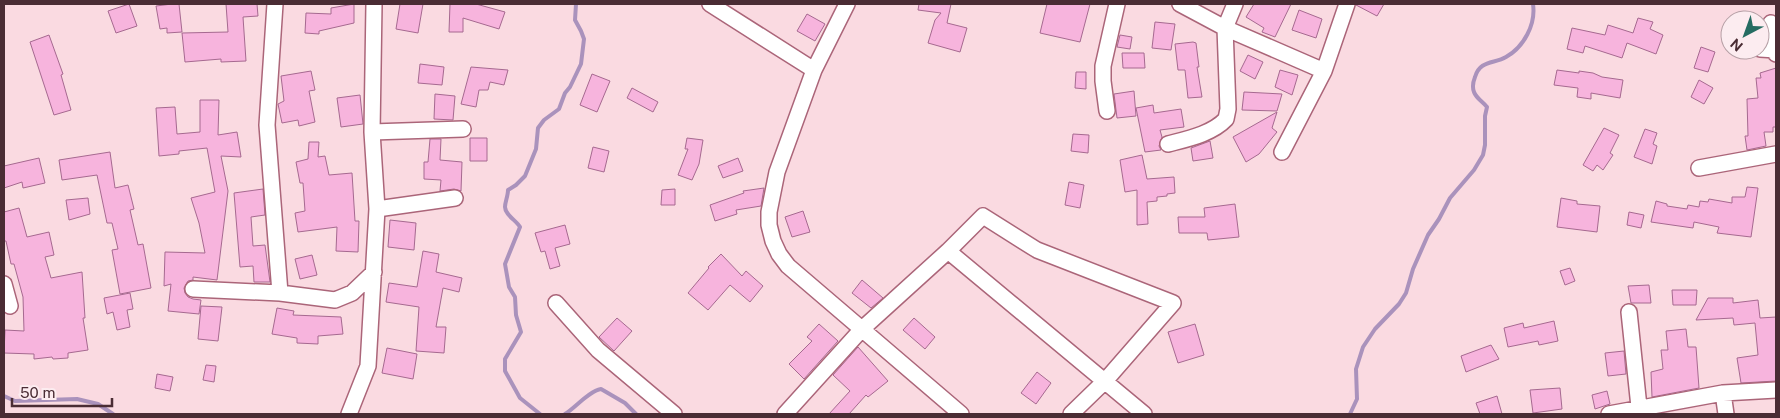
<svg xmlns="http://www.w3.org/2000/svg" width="1780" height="418" viewBox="0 0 1780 418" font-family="'Public Sans',sans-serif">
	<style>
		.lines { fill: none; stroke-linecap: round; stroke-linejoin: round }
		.stream { stroke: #aa92bc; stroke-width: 4 }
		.building { fill: #f7b4dd; stroke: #a66990 }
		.street-casing { stroke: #ab6579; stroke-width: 18 }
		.street { stroke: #fff; stroke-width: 15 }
	</style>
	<rect width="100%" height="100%" fill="#fadae1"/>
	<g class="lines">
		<path class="stream" d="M4,396L15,401L77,399L98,404L113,414
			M540,414L520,398L505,371V359L521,332L516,315L515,297L509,287L505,264L520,227C517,221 505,215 505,207C505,202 508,196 508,190L516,185L525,176L536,149L538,128L544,120L559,109L565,93L570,87L581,64L584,39L581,31L575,20L576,4
			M565,414C576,407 589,391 601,389L625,403L636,414
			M1350,414L1357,399L1356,369L1363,347L1375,329L1399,304L1406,293L1413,269L1428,235L1439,219L1450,198L1474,170L1483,155L1485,145V116L1487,107C1483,102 1476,98 1474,92C1472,87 1473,82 1475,77C1480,60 1494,64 1506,57C1524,47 1536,24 1533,4"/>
	</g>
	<path class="building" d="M129,4L137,26L116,33L108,11Z
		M172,4H179L182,32L167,33V28L160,29L156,6Z
		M226,4H257L258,16L243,17L246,61L221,62V59L185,62L182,33L228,32Z
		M354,4V23L319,31V34L305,33L306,13L331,14V8Z
		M400,4H423L418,33L396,29Z
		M450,4H476L505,12L499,29L463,18V32H449Z
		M919,4H951L947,23L967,28L960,52L928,43L935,20L941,13L918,10Z
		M1047,4H1090L1080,42L1040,33Z
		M1254,4H1291L1275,37L1262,32L1264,28L1246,17Z
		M1356,4H1384L1377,16L1356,5Z
		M1299,10L1322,19L1316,38L1292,30Z
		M807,14L825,24L815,41L797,31Z
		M1638,18L1653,22L1650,29L1663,35L1656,54L1627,43L1622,58L1585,46L1583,53L1567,49L1572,28L1605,35L1608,25L1633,33Z
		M1155,22L1175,24L1171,50L1152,48Z
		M49,35L63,74L61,75L71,110L54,115L30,42Z
		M1120,35L1132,37L1130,49L1117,47Z
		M1193,42L1196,43L1199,67H1197L1202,97L1188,98L1185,70H1178L1175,44Z
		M1701,47L1715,52L1708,72L1694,68Z
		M1122,53H1144L1145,68H1123Z
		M1248,55L1263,62L1255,79L1240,71Z
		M420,64L444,67L442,85L418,83Z
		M471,67L508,70L504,85L490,82L488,90H479L476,107L461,104Z
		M1776,68V127H1773V132H1764L1766,146L1747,150L1745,136H1748L1747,99L1758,98L1756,78H1761L1760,73Z
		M1280,70L1298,75L1292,95L1275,87Z
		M1557,70L1579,73V71L1593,73L1602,77L1623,80L1620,98L1591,93V99L1577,97L1578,88L1554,85Z
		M311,71L315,90L309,91L315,122L299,126L298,120L282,123L278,104L284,101L281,76Z
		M1076,72H1086V89L1075,88Z
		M592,74L610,81L597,112L580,105Z
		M1699,80L1713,88L1704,104L1691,97Z
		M632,88L658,102L653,112L627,98Z
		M1134,91L1136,116L1117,118L1114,94Z
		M1244,92L1282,94L1277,111L1242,110Z
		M435,94L455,96L453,120L434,119Z
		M360,95L363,124L341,127L337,98Z
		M200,100H219L218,135L237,132L241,157L221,156L228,191L217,280L193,277V280L188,281L184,288L185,293L188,297L193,299L201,300L199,314L168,311L171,284L164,286L165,252L205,253L199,223L191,198L215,192L207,148L179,151V154L159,156L156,108L175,107L177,134L200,132Z
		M1153,105L1154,113L1181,109L1184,127L1160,130L1162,137L1159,146L1161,150L1145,152L1136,108Z
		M1277,112L1272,128L1277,132L1259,154L1246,162L1233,137Z
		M1604,128L1619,135L1610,153L1613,155L1603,170L1597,165L1593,171L1583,165Z
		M1645,129L1657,133L1653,144L1657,146L1652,164L1634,157Z
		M1073,134L1089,135L1088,153L1071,151Z
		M470,138H487V161H470Z
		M687,138L703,140L699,164L692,180L678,175L688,149H685Z
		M430,139H441L440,160L462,162L461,191L454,189L440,191L441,180L424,179V162H428Z
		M1210,141L1213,158L1193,161L1191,148Z
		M309,142H319L318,157L325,156L329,175L352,173L355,221H359L358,252L336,251L337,227L298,232L295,213L305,211L303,183H300L296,162L308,159Z
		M593,147L609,151L604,172L588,168Z
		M110,152L115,188L128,185L134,209L130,210L138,245L143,244L151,288L120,294L112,250L118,249L112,223H107L97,175L62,180L59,160Z
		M1142,155L1147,179L1174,177L1175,193L1167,194V196L1157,197V201L1147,202L1148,224L1137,225V190L1125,192L1120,160Z
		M39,158L45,183L23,188L22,182L4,188V166Z
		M738,158L743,171L723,178L718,166Z
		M1069,182L1084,185L1080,208L1065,205Z
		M1747,187L1758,188L1751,237L1717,233L1719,227L1694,222L1693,228L1651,222L1656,201L1667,204V206L1687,209L1688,205L1699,207L1700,201L1708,202L1709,199L1732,203V197H1745Z
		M764,188L761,206L736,210L737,214L715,221L710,205L744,193L743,191Z
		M263,189L265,215L251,217L253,246L265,245L270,282H254L253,266L240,267L234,193Z
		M675,189V205H661L662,190Z
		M88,198L90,214L69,220L66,200Z
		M1561,198L1577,201V204L1600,206L1597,232L1557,227Z
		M1235,204L1239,237L1208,240L1207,233H1179L1178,217H1205L1204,208Z
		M19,208L27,237L49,232L54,255L45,257L51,278L82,272L85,318H83L88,350L68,353V358L53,359L52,357L34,359V354L4,353L5,330L24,331L23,297L14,264H11L6,241H4V212Z
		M803,211L810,232L792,237L785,217Z
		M1629,212L1644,215L1641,228L1627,225Z
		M390,220L416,223L414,250L388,247Z
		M565,225L570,244L555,248L560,266L550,269L545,251L541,252L535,233Z
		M423,251L439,254L436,272L462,278L459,292L443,288L436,327H446L444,353L416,351L419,307L386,302L389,283L417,287Z
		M721,254L742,276L746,271L763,286L750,302L730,285L708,310L688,293L709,268L708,267Z
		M312,255L317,275L300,279L295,259Z
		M1570,268L1575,281L1565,285L1560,271Z
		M862,280L883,298L871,308L852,293Z
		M1649,285L1651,303H1631L1628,286Z
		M1672,290H1697L1696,305H1673Z
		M130,293L133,309L127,310L130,327L117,330L113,312L107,314L104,298Z
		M1708,298H1733V303L1758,300L1760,318L1776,317V381L1741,383L1737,358L1758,355L1755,323L1734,325L1733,318L1696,320Z
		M201,306L222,307L218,341L198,339Z
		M277,308L294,311L293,315L341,317L343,334L318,336V344L297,343V338L272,334Z
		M617,318L632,331L614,351L599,337Z
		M914,318L935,337L925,349L903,330Z
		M1554,321L1558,341L1539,345L1538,341L1508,347L1504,328L1523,323L1524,328Z
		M819,324L838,341L804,379L789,364L812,341L807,337Z
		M1195,324L1204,355L1178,363L1168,332Z
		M1686,329L1688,347H1696L1699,388L1652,397L1651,372L1663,369L1661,350H1668L1666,331Z
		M1491,345L1499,359L1466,372L1461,356Z
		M858,347L888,381L868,397L866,395L849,414H829L850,391L833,375Z
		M387,348L417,354L413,379L382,373Z
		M1624,351L1626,374L1608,376L1605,353Z
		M206,365L216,366L214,382L203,380Z
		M1037,372L1051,383L1036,404L1021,393Z
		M157,374L173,377L170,391L155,388Z
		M1560,388L1562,409L1533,413L1530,390Z
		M1607,391L1610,404L1595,409L1592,395Z
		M1497,396L1502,414H1480L1476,403Z"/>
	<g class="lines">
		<g class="street-casing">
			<path id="street" d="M275,4L267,125L280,293
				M710,4L814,70
				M847,4L814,70L777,172L769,212V225L773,241L779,254L788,266L961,414
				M1180,4L1225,28L1324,71
				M1771,23L1776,54
				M1760,49L1776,50
				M1107,111L1103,81V66L1117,4
				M372,132L463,129
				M1168,144C1187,139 1212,134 1226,119L1228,109L1225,28L1235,4
				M1282,152L1324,71L1347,4
				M1699,168L1776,154
				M377,209L455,198
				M948,251L1144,414
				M4,284L10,306
				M193,289L280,293L335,300L352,293L374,272
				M556,303L598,350L674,414
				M1629,312L1639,407
				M1723,393L1726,414
				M349,414L368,366L377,209L372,132L374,4
				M785,414L862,329L948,251L983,216L1037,250L1173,303L1105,381L1071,414
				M1609,414L1723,393L1776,390"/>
		</g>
		<use href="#street" class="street"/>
	</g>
	<rect width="1780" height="418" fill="none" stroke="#4a2c34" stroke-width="10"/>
	<g transform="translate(1745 35) rotate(221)"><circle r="24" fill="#fcecf0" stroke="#b59fa5"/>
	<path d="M0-4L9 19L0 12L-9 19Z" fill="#256c62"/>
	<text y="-8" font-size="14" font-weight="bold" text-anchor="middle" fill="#4a2c34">N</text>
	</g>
	<path d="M12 398v8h100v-8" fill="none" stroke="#4a2c34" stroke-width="2.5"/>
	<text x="20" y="398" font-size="15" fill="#4a2c34" stroke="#fcecf0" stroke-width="4" paint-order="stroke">50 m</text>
</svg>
